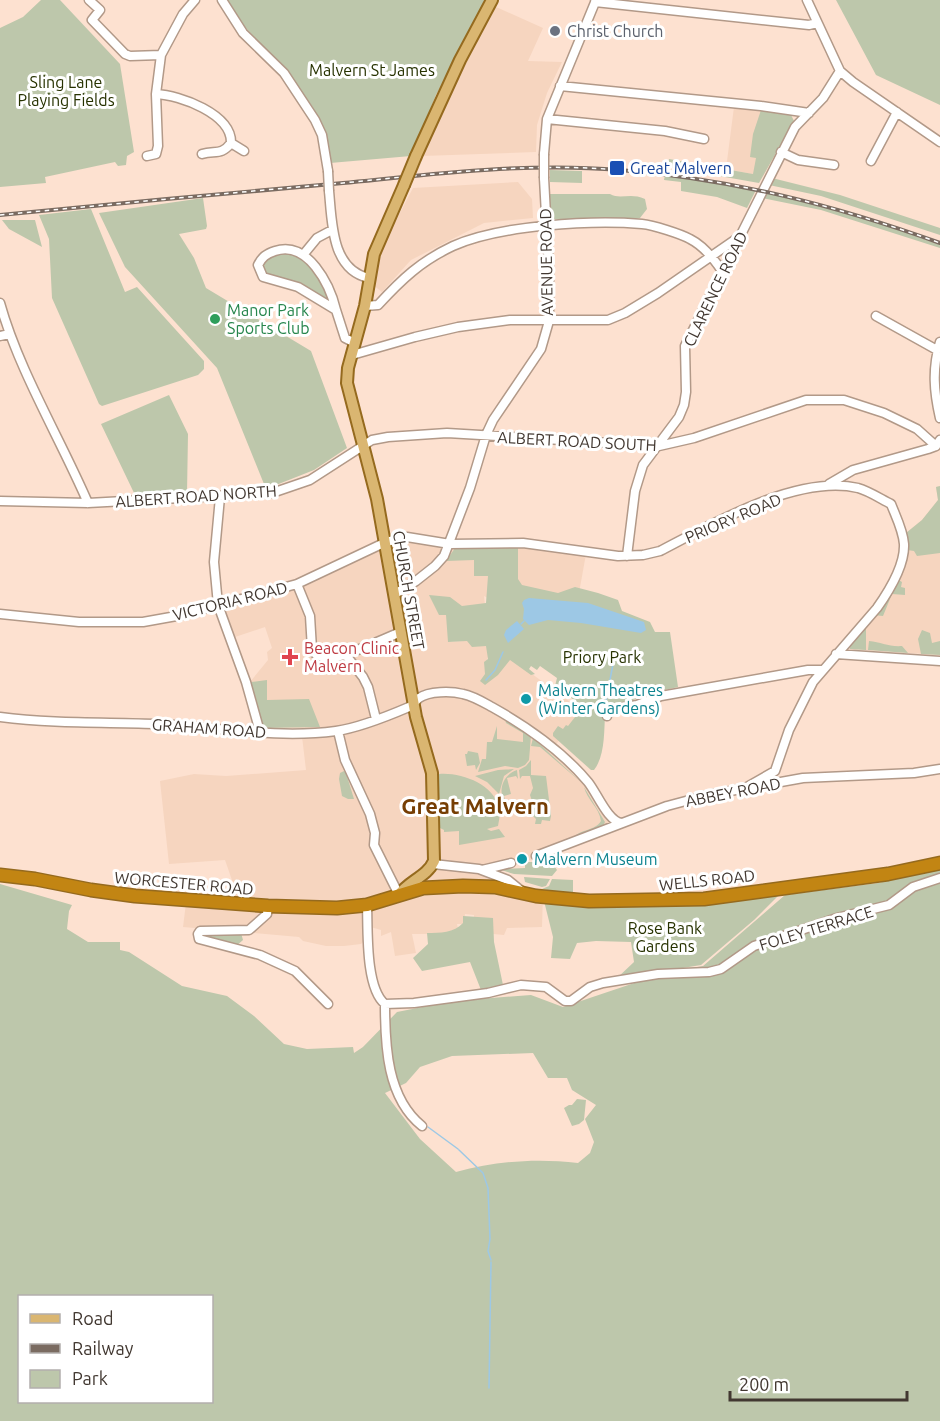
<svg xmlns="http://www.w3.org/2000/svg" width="940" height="1421" viewBox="0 0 940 1421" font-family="Ubuntu,sans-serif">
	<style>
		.built { fill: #f6d5bf }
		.green { fill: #bdc7ab; fill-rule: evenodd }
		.water { fill: #9dc8e5 }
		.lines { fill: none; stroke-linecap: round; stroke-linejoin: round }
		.stream { stroke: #9dc8e5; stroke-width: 1.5 }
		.minor-casing { stroke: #b29988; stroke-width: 11 }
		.major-casing { stroke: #956a1e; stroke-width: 14 }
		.highway-casing { stroke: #956a1e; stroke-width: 15 }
		.minor { stroke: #fff; stroke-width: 8 }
		.major { stroke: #dab671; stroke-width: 10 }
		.highway { stroke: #c28513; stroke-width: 12 }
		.rail-casing { stroke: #7a6b61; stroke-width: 4 }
		.rail { stroke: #fff; stroke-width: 1.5; stroke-dasharray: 4.5; stroke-linecap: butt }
		.minor-bridge-casing { stroke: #b29988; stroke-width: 11; stroke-linecap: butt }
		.major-bridge-casing { stroke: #956a1e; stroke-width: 14; stroke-linecap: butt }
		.minor-bridge { stroke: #fff; stroke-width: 8 }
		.major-bridge { stroke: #dab671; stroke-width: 10 }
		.worship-dot { fill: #6b7280; stroke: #fff; stroke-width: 2 }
		.transit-dot { fill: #1a4fb4; stroke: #fff; stroke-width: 2 }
		.leisure-dot { fill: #2e9e5b; stroke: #fff; stroke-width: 2 }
		.health-dot { fill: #e0444e; stroke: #fff; stroke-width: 2 }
		.culture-dot { fill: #0f9aa8; stroke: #fff; stroke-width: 2 }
		.labels { text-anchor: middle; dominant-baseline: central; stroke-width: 6; stroke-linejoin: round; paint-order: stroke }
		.worship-label { font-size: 16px; fill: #5b616d; stroke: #fff; text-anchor: start }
		.park-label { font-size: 16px; fill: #273200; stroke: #fff }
		.transit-label { font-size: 16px; fill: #164399; stroke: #fff; text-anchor: start }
		.street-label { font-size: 16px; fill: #423831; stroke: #fff }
		.leisure-label { font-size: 16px; fill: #27864d; stroke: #fff; text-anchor: start }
		.health-label { font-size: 16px; fill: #be3a42; stroke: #fff; text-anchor: start }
		.culture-label { font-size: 16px; fill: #0d838f; stroke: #fff; text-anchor: start }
		.district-label { font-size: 22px; font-weight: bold; fill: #763e04; stroke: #fff }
	</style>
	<rect width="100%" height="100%" fill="#fde1d0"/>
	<path class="built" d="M494,6L543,28L528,61L562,62L547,93L537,125L536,152L422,156L440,111Z
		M734,107L790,113L794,121L763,176L726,169Z
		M518,182L532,199L533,218L484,223L411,260L382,292L373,285L379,253L413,188Z
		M940,486V655L850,649L849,648L880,607L908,542L906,533L922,520L938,500L936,487Z
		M409,540L494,545L586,554L579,593L491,600L484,596L485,605L450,642L463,641L464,639L487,645L489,652L487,661L509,657L581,710L552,750L570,766L602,806L610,822L609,828L546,855L526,861L491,867L492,871L543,894L542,927L507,928L504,935L493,934V920L474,918V915L465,914L464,924H457L458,929L442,934H412L416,953L395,956L391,932L381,936V930L367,926L366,939L361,944L344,946H326L303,941L299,937L183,927L186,903L231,907L233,883L225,860L169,864L160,781L194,774L226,776L306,770L301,728L264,727L250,682L268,660L267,652L272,648L265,627L235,637L226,614L227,607L304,584L381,548Z"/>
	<path class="green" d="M41,0H60L120,64L134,152L127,156L126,165L118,166L115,162L45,177L46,183L0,187V28L23,17Z
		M225,0H485L436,95L411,156L330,163L324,131L312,106L289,75L244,26Z
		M836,0H940V105L876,75Z
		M761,110L790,113L794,121L759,183L668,167L669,159L753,174L756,158L750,157L753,134Z
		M550,170L582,171V183L550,182Z
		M665,175L756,190L747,208L717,197L681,191V182L664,180Z
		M772,178L840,195L940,228V235L821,196L769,185Z
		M766,192L863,217L940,245V248L821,210L762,198Z
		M549,194H610C621,200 630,192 645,199L647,209L640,218L630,220L550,219Z
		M203,198L207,226L206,229L179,234L194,258L206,288L311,351L347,448L314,470L266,489L217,368L125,267L99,213Z
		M91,209L125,292L137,287L204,361V369L198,375L102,406L99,404L52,298L49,239L39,215Z
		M2,220H35L42,247L9,229Z
		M287,254L302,258L315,271L330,293L326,300L301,283L267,274L262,267L271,255Z
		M169,395L188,434L187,493L135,495L101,424Z
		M940,486V553L917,556L914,551L907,550L906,533L922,520L938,500L936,487Z
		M488,547L518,548V579L522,585L558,593L575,587L598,593L618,600L622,611L650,622L655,632H670L678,687C650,693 628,699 605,716C604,732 605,756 594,770H591L553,736V733L558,726L563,729L566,725L568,726L579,712L576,707L578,703L555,686L557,678L540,666L537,670L531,666L529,669L535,674L531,675L510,660L498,675L485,685L480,681L485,674L484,662L488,659L486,646L472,647L467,641L448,642L446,615H439L429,595L450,597L462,606L486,603L488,576H474V560L446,561L455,548Z
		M897,579L902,582L901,587L905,588V595L892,594L883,616L873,615Z
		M866,624V650L850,649L848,645Z
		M922,630L930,633L932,643L940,641V655L921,654L918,639Z
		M869,641C881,642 889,647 902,646L908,653L868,650Z
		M267,680V700L309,699L320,727L263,728L251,682Z
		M505,719L531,736L529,760L525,765L518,768L505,766L478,772L482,759H486L487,742H492L497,726V739L523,742V733L506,723Z
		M533,738L582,783L540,747L531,746Z
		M468,751L478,753L480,763L476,770L475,765L467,766L465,754H467Z
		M531,760V775L546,776L551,816L550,821L542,820L541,824H535L536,819L533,816L532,801L530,795L533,788L530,776H522L520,779L519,770L526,766Z
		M514,769L504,776L499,794L487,782L475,776L498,770Z
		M517,770L518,779L516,776L507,778L511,794L504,796L506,805C497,792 502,775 517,770Z
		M344,771L346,773L354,799H348L342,796L339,779L340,773Z
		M439,774C461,772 493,784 499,807C501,813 499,820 498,826L487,829L491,831L499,829L505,837L459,845V831L444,832V830L438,827L437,776Z
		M584,787L605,822L603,826L574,837C581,829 595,831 601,821C599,807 587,800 584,787Z
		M525,862H535L536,865L553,864L557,870L552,876L514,874L498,869L525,868Z
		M940,868V1421H0V884L72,905L69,911L67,929L88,942H120V950L129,952L182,986L227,996L254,1016L284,1044L307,1049L353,1047L354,1053L363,1047L397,1012L453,1001L531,995L563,1007L664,973L703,966L785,895L878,883ZM533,1053L548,1078H567L572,1090L596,1105L585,1119L594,1142L590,1153L578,1163C536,1158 497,1161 456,1172L420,1139L385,1093L406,1083L420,1067L452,1056ZM20,1296H212V1402H20Z
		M524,877L550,879L546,886L542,887L525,882Z
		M552,879L573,880V895L542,889L549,886Z
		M782,892L754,920L701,965L616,979L634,962L631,942L596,941L577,943L570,959L551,958L553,937L544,901Z
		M463,916L493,918L494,942L503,985L481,990L470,962L422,971L413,958L428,944L427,933C440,933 454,933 463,923Z
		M202,932L241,933L243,940L235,947L201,938Z
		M577,1099L586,1100L584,1120L579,1124L572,1126L564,1108L569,1105H572Z"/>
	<path class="water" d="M529,598L588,603L644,622L646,630L641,633L581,623L548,620L529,625L523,619L524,609L522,603L524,600Z
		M517,621L524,629L508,643L504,635L506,630Z"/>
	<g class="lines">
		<path class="stream" d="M521,624L524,621
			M486,680L495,670L503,652
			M606,701L613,664
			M428,1127L458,1149
			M459,1150L483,1173L488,1188L490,1239L488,1251L491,1260
			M489,1388L491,1262"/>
		<g class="minor-casing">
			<path id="minor" d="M89,0L100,10L92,20L125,54L130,56L161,55
				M222,0L243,33L284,73L315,120L322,135L328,171
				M807,0L840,71L853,82L940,142
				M595,2L809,25L817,23
				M560,86L761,106L809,113
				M156,94C180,95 232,114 231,143C221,156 215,150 202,154
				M547,119L665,131L704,139
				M231,143L244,151
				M781,152L798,160L834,165
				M544,154L547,119L596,0
				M147,156L156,154L158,146L156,94L161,55L183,14L195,0
				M871,161L897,112
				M329,191C332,221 331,270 369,278
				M303,255L317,238L332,230
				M0,303C19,371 60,438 88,503
				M365,306L378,305C402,279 421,261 453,246C500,225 591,220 642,224C653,225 681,234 690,239C704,246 714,259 722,271
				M336,310C330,285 308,240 275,251C266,254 262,257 258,265L263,277L298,287L336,310L345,338L355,343
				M876,316L937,350
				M0,336L9,334
				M940,342C932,369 934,392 940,418
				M352,355L415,337L458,327L510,320H608L625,313L658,293L739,237
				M829,484L853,470L928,449L936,446L940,440
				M220,497L214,562L218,605L246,682L260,732
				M0,501L88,503L272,493L310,480L372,440L388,437L447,433L659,446L694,438L806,400H844L884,413L917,429L936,446
				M627,556L635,491L643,465L679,417L684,405L686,392L685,346L795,127L823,98L840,71
				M297,584L310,616L312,649L313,652C317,655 321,657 327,658C342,659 385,638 401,632
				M395,594L416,581L435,566L444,556L470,488L486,435L493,420L541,349L549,321V270L544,178
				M0,614L79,622H143L182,615L297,584L386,542L407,537L450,544L523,543L618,556L643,555L660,551C712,524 798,474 858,488C869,491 881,499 891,504C896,517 903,530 904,544C905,565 889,591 877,608L813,682L789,730L775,771L747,787
				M345,654L363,677L368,687L376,719
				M836,654L940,661
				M607,716L608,710L637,705L661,696L808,670H821
				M0,717C53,724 106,722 159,724C217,727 277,739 336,731C358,728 388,716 409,707C414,705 415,701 419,698C429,691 451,691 463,694C473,696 483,702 492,707C526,726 563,752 588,782C597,793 608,822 622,823
				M338,731L345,760L370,814L375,833L374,845L399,895
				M536,856L667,806L708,795L803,778L914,773L940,769
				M433,864L479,869L508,880L524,893
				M482,870L511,863
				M367,905C368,928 365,988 385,1004C385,1046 387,1098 422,1126
				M268,906L267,914L249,930L200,931L198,934L199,939L260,955L295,971L328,1004
				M385,1004L414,1003L488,993L521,985L546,987L565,1001H571L590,987L603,983L658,974L709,972L721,969L754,946L837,918L889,905L913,887L940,878"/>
		</g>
		<g class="major-casing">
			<path id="major" d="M416,156L460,60L492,0
				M399,895C408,881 427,877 434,861L432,773L416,717L377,499L347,383L348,368L365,306L374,254L404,185"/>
		</g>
		<g class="highway-casing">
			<path id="highway" d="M0,875L35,879L91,890L135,896L268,906L337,908L367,905L423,888L463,886L495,887L536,896L589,901L704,899L888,874L940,863"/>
		</g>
		<use href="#minor" class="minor"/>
		<use href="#major" class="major"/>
		<use href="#highway" class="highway"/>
		<g class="rail-casing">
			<path id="rail" d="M0,215C114,204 229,193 343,183C435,174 527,162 620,170C732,179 835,205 940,243"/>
		</g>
		<use href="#rail" class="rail"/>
		<g class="minor-bridge-casing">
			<path id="minor-bridge" d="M544,154V178
				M328,171L329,191"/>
		</g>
		<g class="major-bridge-casing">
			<path id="major-bridge" d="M404,185L416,156"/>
		</g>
		<use href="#minor-bridge" class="minor-bridge"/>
		<use href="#major-bridge" class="major-bridge"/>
	</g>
	<circle class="worship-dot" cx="555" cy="31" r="6"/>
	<rect class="transit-dot" x="609" y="160" width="16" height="16" rx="3"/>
	<circle class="leisure-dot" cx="215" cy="319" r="6"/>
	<path class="health-dot" d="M287 648h6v6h6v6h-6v6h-6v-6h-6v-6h6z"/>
	<g class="culture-dot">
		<circle cx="526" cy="699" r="6"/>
		<circle cx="522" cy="859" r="6"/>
	</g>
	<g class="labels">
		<g class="worship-label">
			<text x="567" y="31">Christ Church</text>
		</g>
		<g class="park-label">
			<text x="372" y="70">Malvern St James</text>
			<text x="66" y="82">Sling Lane<tspan x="66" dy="18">Playing Fields</tspan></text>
			<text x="602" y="657">Priory Park</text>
			<text x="665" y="928">Rose Bank<tspan x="665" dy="18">Gardens</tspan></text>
		</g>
		<g class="transit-label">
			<text x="630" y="168">Great Malvern</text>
		</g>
		<g class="street-label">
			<text transform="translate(546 262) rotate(-91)">AVENUE ROAD</text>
			<text transform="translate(715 289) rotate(-64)">CLARENCE ROAD</text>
			<text transform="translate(577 441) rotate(3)">ALBERT ROAD SOUTH</text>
			<text transform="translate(196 496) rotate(-4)">ALBERT ROAD NORTH</text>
			<text transform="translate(733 518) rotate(-23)">PRIORY ROAD</text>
			<text transform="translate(409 590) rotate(80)">CHURCH STREET</text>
			<text transform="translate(230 601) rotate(-14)">VICTORIA ROAD</text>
			<text transform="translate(209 728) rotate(4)">GRAHAM ROAD</text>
			<text transform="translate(733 792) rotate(-11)">ABBEY ROAD</text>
			<text transform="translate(707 880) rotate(-6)">WELLS ROAD</text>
			<text transform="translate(184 883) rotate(5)">WORCESTER ROAD</text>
			<text transform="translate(816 928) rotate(-17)">FOLEY TERRACE</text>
		</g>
		<g class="leisure-label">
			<text x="227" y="310">Manor Park<tspan x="227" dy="18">Sports Club</tspan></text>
		</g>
		<g class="health-label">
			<text x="304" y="648">Beacon Clinic<tspan x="304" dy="18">Malvern</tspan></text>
		</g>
		<g class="culture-label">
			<text x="538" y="690">Malvern Theatres<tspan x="538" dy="18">(Winter Gardens)</tspan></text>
			<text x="534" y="859">Malvern Museum</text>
		</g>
		<g class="district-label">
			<text x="475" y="805">Great Malvern</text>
		</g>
	</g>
	<rect x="18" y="1295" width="195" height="108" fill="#ffffff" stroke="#b3afad" stroke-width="1.5"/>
	<rect x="30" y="1314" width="30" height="9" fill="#dab671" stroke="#b3afad" stroke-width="1.5"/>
	<text x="72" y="1325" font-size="18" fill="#423831">Road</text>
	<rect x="30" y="1344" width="30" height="9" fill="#7a6b61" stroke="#b3afad" stroke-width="1.5"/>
	<text x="72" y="1355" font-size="18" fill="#423831">Railway</text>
	<rect x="30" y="1370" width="30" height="18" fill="#bdc7ab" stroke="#b3afad" stroke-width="1.5"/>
	<text x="72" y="1385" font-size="18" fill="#423831">Park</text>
	<path d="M730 1391v9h177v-9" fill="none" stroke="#423831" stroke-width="3"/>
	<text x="739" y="1391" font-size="18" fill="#423831" stroke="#ffffff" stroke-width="4.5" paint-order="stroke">200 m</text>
</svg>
